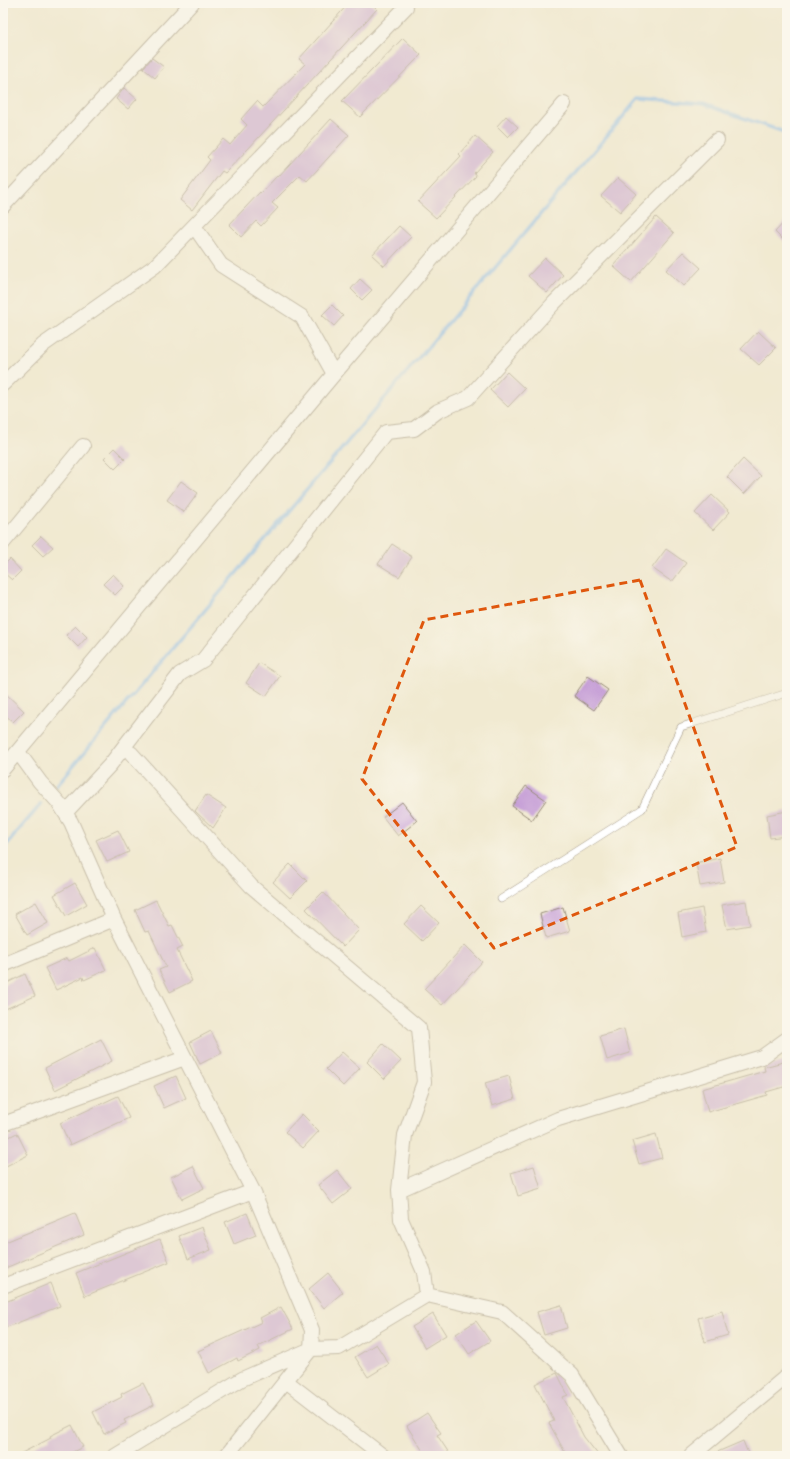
<svg xmlns="http://www.w3.org/2000/svg" width="790" height="1459" viewBox="0 0 790 1459" font-family="Mali,sans-serif">
	<style>
		.lines { fill: none; stroke-linecap: round; stroke-linejoin: round }
		.stream { stroke: #80b7ef; stroke-width: 3.5 }
		.building { fill: #c69fd7 }
		.lane-casing { stroke: #968a78; stroke-width: 8 }
		.street-casing { stroke: #968a78; stroke-width: 16 }
		.lane { stroke: #fff; stroke-width: 7 }
		.street { stroke: #fff; stroke-width: 14 }
		.marked { fill: none; stroke: #df570d; stroke-width: 3; stroke-dasharray: 8 5; stroke-linejoin: round }
	</style>
	<rect width="100%" height="100%" fill="#fbf7ec"/>
	<filter id="ink" filterUnits="userSpaceOnUse"><feTurbulence type="fractalNoise" baseFrequency=".025" numOctaves="2"/><feDisplacementMap in="SourceGraphic" scale="8" xChannelSelector="R" yChannelSelector="G"/><feConvolveMatrix kernelMatrix="1 2 1 2 8 2 1 2 1" color-interpolation-filters="sRGB"/></filter>
	<filter id="wash" filterUnits="userSpaceOnUse"><feTurbulence type="fractalNoise" baseFrequency=".012" numOctaves="4" result="noise"/><feDisplacementMap in="SourceGraphic" scale="16" xChannelSelector="R" yChannelSelector="G"/><feGaussianBlur stdDeviation="0.9" result="paint"/><feColorMatrix in="noise" values="0 0 0 0 0 0 0 0 0 0 0 0 0 0 0 0 0 1.4 0 .05"/><feComposite in="paint" operator="in"/></filter>
	<g filter="url(#wash)">
		<rect width="100%" height="100%" fill="#f1ead1"/>
		<g class="lines">
			<path class="stream" d="M56,786L638,99L703,104L787,133
				M3,849L41,804"/>
		</g>
		<g id="blocks">
			<path class="building" d="M349,3H371L377,9L248,149L225,173L222,171L192,210L180,200L210,160L207,157L223,139L230,145L247,125L241,119L257,101L263,107L305,64L299,59Z
				M403,38L421,55L360,117L342,101Z
				M152,58L164,67L155,78L143,68Z
				M124,88L137,99L128,109L116,99Z
				M506,116L518,127L508,137L497,126Z
				M331,119L349,135L307,181L300,175L272,203L278,208L261,226L256,221L241,237L229,225L260,192L261,193L277,176L278,177Z
				M475,136L493,152L474,173L476,176L436,218L418,202L461,156L459,154Z
				M618,178L636,194L620,212L601,196Z
				M656,217L674,233L631,282L613,266Z
				M787,219V244L775,232Z
				M399,226L411,237L384,266L372,255Z
				M683,252L701,268L684,286L666,270Z
				M545,258L563,275L547,293L528,276Z
				M360,279L372,290L362,300L351,289Z
				M332,305L343,316L334,326L322,315Z
				M758,331L776,348L759,365L741,349Z
				M507,372L525,389L508,407L490,390Z
				M114,448L125,459L115,469L104,458Z
				M743,459L761,476L744,494L727,477Z
				M181,481L198,493L184,512L167,500Z
				M712,495L730,512L713,530L695,513Z
				M41,536L53,547L43,556L32,545Z
				M392,544L412,557L399,577L378,564Z
				M666,549L686,563L672,582L652,568Z
				M10,559L21,571L12,580L3,572V566Z
				M113,574L124,586L115,595L103,584Z
				M76,626L87,637L78,647L66,635Z
				M259,663L280,676L266,696L246,683Z
				M588,676L608,690L594,710L574,696Z
				M3,691L24,711L13,722L3,713Z
				M526,786L546,800L532,820L512,806Z
				M206,795L226,808L213,828L195,811Z
				M402,802L417,821L398,836L383,817Z
				M787,811V836L770,838L767,815Z
				M118,830L129,852L107,862L96,840Z
				M720,858L724,882L700,886L696,863Z
				M290,864L307,881L290,898L273,882Z
				M75,883L87,904L66,916L54,895Z
				M323,892L359,930L343,947L306,909Z
				M156,900L169,926L172,925L183,947L177,950L192,981L170,992L159,970L166,967L149,931L145,932L135,910Z
				M746,901L750,925L727,929L722,905Z
				M36,902L48,923L27,935L15,914Z
				M421,906L439,923L422,941L404,924Z
				M563,907L570,931L546,938L540,914Z
				M702,908L706,932L682,937L678,913Z
				M465,945L482,962L442,1005L424,989Z
				M95,948L106,970L84,980L83,977L56,990L45,968L67,958L69,961Z
				M25,974L35,996L3,1010V985Z
				M624,1029L630,1053L607,1060L600,1036Z
				M211,1031L222,1053L200,1064L190,1042Z
				M101,1039L112,1061L55,1090L45,1068Z
				M383,1044L401,1061L384,1079L367,1062Z
				M342,1052L360,1068L343,1086L326,1069Z
				M787,1061V1086L766,1092L767,1095L708,1112L702,1089L765,1071L764,1067Z
				M176,1076L186,1098L164,1108L154,1086Z
				M509,1076L515,1099L492,1106L485,1083Z
				M118,1096L129,1118L70,1145L60,1123Z
				M302,1114L319,1131L303,1148L285,1132Z
				M17,1133L28,1155L6,1166L3,1160V1140Z
				M656,1134L662,1158L639,1164L632,1141Z
				M193,1166L204,1188L182,1199L171,1177Z
				M534,1166L541,1189L518,1196L511,1173Z
				M337,1170L352,1189L333,1204L318,1185Z
				M75,1213L84,1235L3,1269V1243Z
				M247,1213L256,1235L234,1244L225,1222Z
				M202,1227L211,1250L188,1259L179,1236Z
				M160,1239L169,1262L85,1296L76,1273Z
				M328,1273L343,1292L324,1308L309,1289Z
				M51,1283L60,1306L7,1327L3,1317V1303Z
				M561,1305L567,1328L544,1335L537,1312Z
				M281,1307L293,1329L258,1346L260,1350L238,1361L237,1358L209,1373L198,1351L262,1322L260,1318Z
				M722,1311L728,1335L705,1342L698,1318Z
				M433,1314L446,1335L425,1348L412,1327Z
				M476,1321L490,1341L469,1354L456,1334Z
				M376,1344L389,1364L368,1377L355,1357Z
				M557,1373L568,1395L563,1397L584,1437L599,1456H567L549,1423L554,1421L535,1384Z
				M143,1383L154,1405L124,1420L126,1423L104,1434L93,1412L122,1397L121,1394Z
				M427,1413L441,1433L437,1435L451,1456H426L407,1426Z
				M72,1425L83,1447L64,1456H16L51,1438L50,1436Z
				M743,1441L749,1456H708Z"/>
		</g>
	</g>
	<g filter="url(#ink)">
		<use href="#blocks" fill-opacity="0" stroke="#968a78" stroke-width="1"/>
		<g class="lines">
			<g class="lane-casing">
				<path id="lane" d="M501,899L642,809L681,727L787,693"/>
			</g>
			<g class="street-casing">
				<path id="street" d="M3,206L192,3
					M194,226L221,265L302,317L334,374
					M3,384L43,345L155,266L406,7
					M3,543L83,446
					M18,752L40,782L59,803L71,822L114,919L253,1191L312,1330L311,1349L242,1379L115,1456
					M131,753L251,886L419,1028L424,1082L405,1135L399,1190L401,1219L424,1272L427,1295L502,1312L572,1375L621,1456
					M3,769L334,374L564,104
					M65,813L110,765L180,674L203,660L386,432L414,429L438,411L468,398L554,303L717,140
					M3,965L114,919
					M3,1124L185,1058
					M399,1190L558,1119L762,1057L787,1039
					M3,1286L253,1191
					M286,1381L383,1456
					M226,1456L311,1349L339,1348L427,1295
					M691,1456L787,1376"/>
			</g>
			<use href="#lane" class="lane"/>
			<use href="#street" class="street"/>
		</g>
	</g>
	<path d="M0 0H790V1459H0ZM640,580L737,847L494,948L362,779L424,620Z" fill="#f1ead1" fill-opacity=".55" fill-rule="evenodd"/>
	<path class="marked" d="M640,580L737,847L494,948L362,779L424,620Z"/>
	<rect width="790" height="1459" fill="none" stroke="#fbf7ec" stroke-width="16"/>
</svg>
